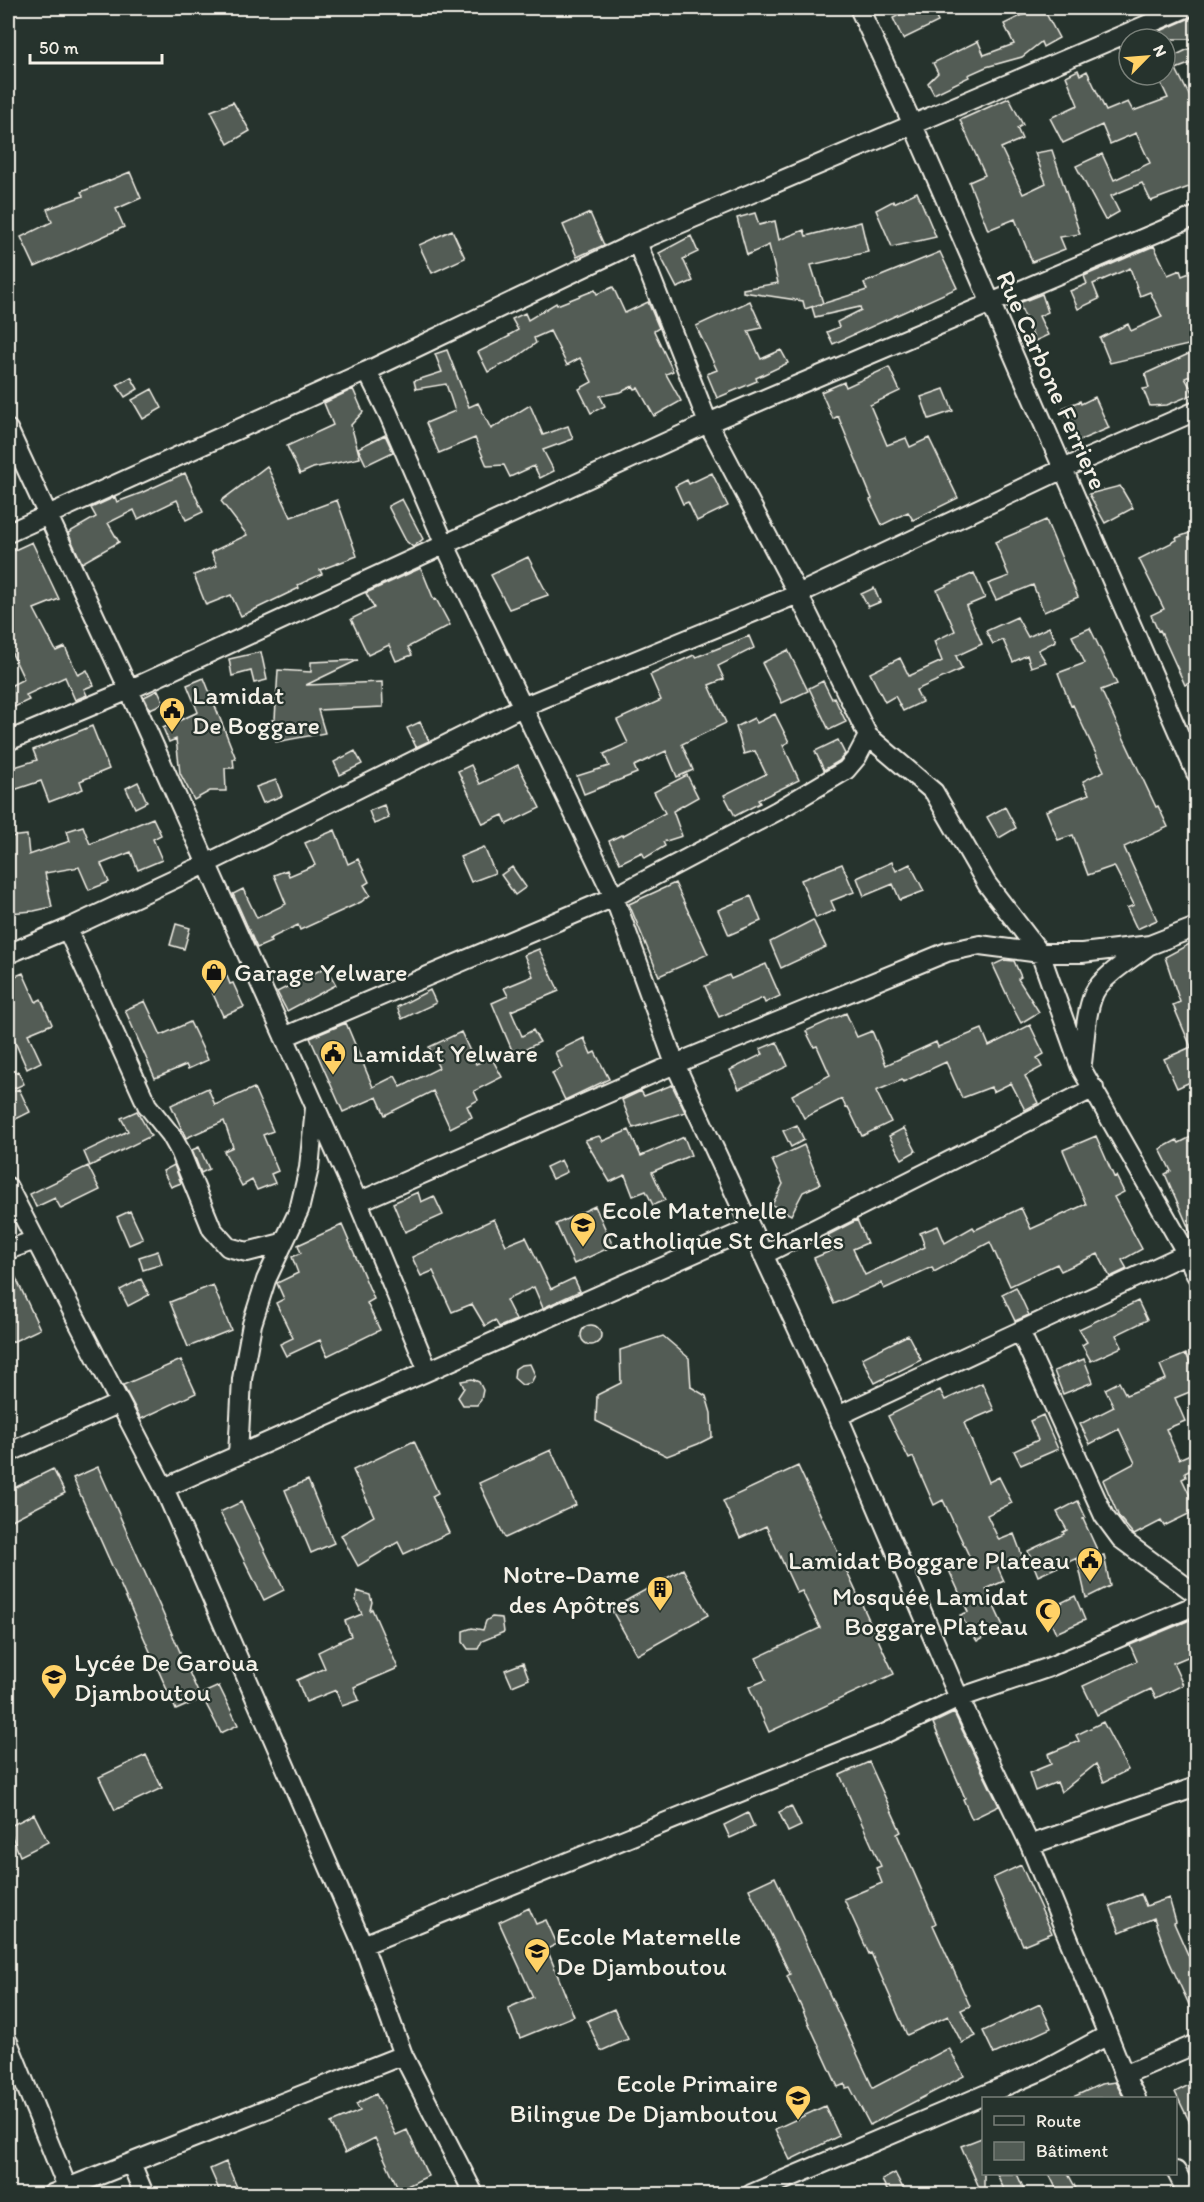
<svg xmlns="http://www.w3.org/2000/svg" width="1204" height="2202" viewBox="0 0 1204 2202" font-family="Itim,sans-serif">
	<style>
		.building { fill: #525c55; stroke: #f4f1e8; stroke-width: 1.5 }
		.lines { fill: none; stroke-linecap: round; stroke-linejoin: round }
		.minor-casing { stroke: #f4f1e8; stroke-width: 22 }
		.minor { stroke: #26332d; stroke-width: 18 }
		.labels { text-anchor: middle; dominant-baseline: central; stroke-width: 4.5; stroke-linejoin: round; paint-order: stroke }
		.street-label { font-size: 26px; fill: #f4f1e8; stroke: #26332d }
		.poi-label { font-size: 26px; fill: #f4f1e8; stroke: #26332d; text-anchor: start }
	</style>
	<rect width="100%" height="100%" fill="#26332d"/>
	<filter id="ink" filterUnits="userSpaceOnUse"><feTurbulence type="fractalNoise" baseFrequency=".0167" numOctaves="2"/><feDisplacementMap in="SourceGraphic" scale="12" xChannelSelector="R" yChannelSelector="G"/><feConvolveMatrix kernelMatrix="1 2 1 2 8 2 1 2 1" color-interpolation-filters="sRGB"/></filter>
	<g filter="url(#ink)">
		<path class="building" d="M914,8H931L938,22L903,39L893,18Z
			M1037,8H1043L1059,38L1043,47L1041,42L1022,57L986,67L968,75L969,77L934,94L928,83L938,73L933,63L978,41L984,55L1014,44L1004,24Z
			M1197,15V39H1142L1190,18Z
			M1197,45V61L1176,69L1197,111V184L1151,201L1142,183L1111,196L1119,212L1105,220L1076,166L1102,154L1114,180L1150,163L1136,133L1110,144L1102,125L1063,143L1050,118L1078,105L1066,76L1078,70L1080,75L1087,71L1106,111L1128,102L1133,111L1168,98L1158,77L1153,79L1152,75H1165V47L1170,58Z
			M1009,98L1023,125L1017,128L1022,139L1001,148L1023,194L1046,183L1035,153L1052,150L1080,234L1060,237L1065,249L1032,262L1015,219L988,230L969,182L985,175L960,120Z
			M233,102L250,131L228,144L211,111Z
			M130,172L141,198L116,209L124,227L35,267L21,237L52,222L47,209L83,196L81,192Z
			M917,192L936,237L892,247L876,210L893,201L894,203Z
			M590,213L604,245L577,257L563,225Z
			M755,213L759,225L775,221L779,240L804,230L806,236L861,222L868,252L811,265L823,303L805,309L803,301L743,292V289L778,283L769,245L747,255L737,218Z
			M452,230L465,258L432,273L419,245Z
			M691,236L698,252L683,259L693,281L677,288L659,253Z
			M1154,246L1168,275L1180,270L1182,276L1197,270V289L1191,291L1197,303V343L1110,363L1100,338L1128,324L1131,331L1162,317L1150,292L1140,296L1130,268L1093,284L1099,299L1078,309L1070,291L1087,284L1084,276Z
			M940,252L957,288L833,344L827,332L839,327L837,322L861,310L860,307L815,317L812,307L867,290L864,283Z
			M613,287L625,313L648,302L659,328L654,331L673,371L666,374L681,401L654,416L638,388L635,389L633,386L621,392L600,396L605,406L591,413L579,389L592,382L580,358L567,365L550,331L534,338L536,343L514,359L488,372L478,352L510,336L509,335L518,330L512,319L525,313L528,320L556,303L557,305L595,290L597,294Z
			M1042,294L1048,312L1039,316L1048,335L1035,341L1019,303Z
			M750,301L762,328L748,331L761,359L781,350L788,363L756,378L757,381L717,398L707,374L717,370L696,326Z
			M447,350L469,407L478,403L491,429L530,405L543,435L568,426L573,439L543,450L554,471L540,478L534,466L510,477L504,465L487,466L475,438L439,453L426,423L455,411L446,384L416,389L414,381L442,372L435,354Z
			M1197,350V373L1185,378L1194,394L1167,405L1150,406L1143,389L1149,388L1145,374Z
			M889,367L900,391L870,405L887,445L906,438L910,447L929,438L958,498L913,520L908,512L882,525L870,500L872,499L838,416L833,419L821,392L844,382L846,387Z
			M131,377L138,389L125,397L117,385Z
			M152,389L162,408L143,419L132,400Z
			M353,389L363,412L351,425L360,458L313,468L300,474L287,446L333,425L324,403Z
			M944,389L953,411L929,419L921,397Z
			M1095,397L1109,428L1078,441L1063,408L1080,401L1081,404Z
			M385,435L393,452L366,465L358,448Z
			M267,466L291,517L337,500L357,556L320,570L322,574L298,585L299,588L241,616L231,595L206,605L194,575L217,566L211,552L247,535L221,501Z
			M185,473L203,512L186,520L177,500L138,519L134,510L108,523L119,542L82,563L68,533L96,517L91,508L115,497L117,502L141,493Z
			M712,473L728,506L697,521L688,502L683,504L675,486L687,480L689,484Z
			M1120,486L1133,508L1105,523L1089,494Z
			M402,499L423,539L413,547L406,541L388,506Z
			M1046,520L1078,597L1044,612L1033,585L996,600L988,584L1009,576L995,542Z
			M1197,530V680L1185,685L1160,630L1158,631L1151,615L1164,609L1139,559L1177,540L1176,538Z
			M32,542L59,599L34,609L56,651L65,647L78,675L87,670L94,685L84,689L87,695L75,700L65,677L26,695L29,700L8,710V687L24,679L8,645V553Z
			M528,557L548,595L509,609L491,575Z
			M421,568L434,600L436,599L450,625L408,647L412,655L396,661L389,645L368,655L351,619L374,608L366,593Z
			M974,573L985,598L966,606L982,644L956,656L962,669L916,690L922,702L903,711L895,696L885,702L870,673L900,658L909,676L942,661L934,641L955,631L937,590Z
			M874,588L880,602L868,607L861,594Z
			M1017,617L1028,637L1049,627L1056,641L1038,650L1046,662L1031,667L1027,655L1013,662L1003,640L993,644L986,631Z
			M1090,628L1117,684L1101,690L1156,807L1158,806L1168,827L1124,847L1157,920L1137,929L1127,908L1134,905L1114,866L1088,875L1073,835L1058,840L1046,811L1089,794L1083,781L1104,771L1073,705L1071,706L1058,673L1085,663L1072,636Z
			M749,636L754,648L718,666L724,679L709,685L726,723L682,744L693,770L677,777L666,751L634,766L637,773L584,794L577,776L609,766L604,754L628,743L617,720L661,700L650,675L694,655L696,657Z
			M788,650L808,691L782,703L762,663Z
			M261,652L267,680L254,683L251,671L232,676L229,659Z
			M358,660L306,685L382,682L383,707L318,710L325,733L276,742L272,720L275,719L278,670L311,672V662Z
			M204,678L236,759H233L234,768H225L226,791H210L194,800L180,773L176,739L169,742L163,728L198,712L187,685Z
			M823,681L832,699L834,697L846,722L829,730L809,688Z
			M158,690L164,703L150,709L144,697Z
			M775,714L789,742L783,745L799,780L758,800L760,803L735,816L724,795L766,774L755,751L744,754L736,727L754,718L757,723Z
			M420,722L429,741L416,747L407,728Z
			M92,726L109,769L80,781L83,789L49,802L41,781L8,792V769L37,760L33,750Z
			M838,740L845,754L839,761L824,770L815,751Z
			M355,751L362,764L340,775L334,762Z
			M471,765L480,784L518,765L540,808L507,824L503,815L483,824L458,771Z
			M687,775L698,797L673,811L682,836L663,842L665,846L645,858L642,852L620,863L609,841L621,835L622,836L665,813L654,792Z
			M276,780L282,796L263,803L256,787Z
			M138,782L147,802L135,808L126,788Z
			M384,805L389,818L374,824L369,811Z
			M1005,807L1016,828L999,838L987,817Z
			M153,818L161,835L153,839L162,860L138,870L131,852L101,864L109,882L89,890L79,867L45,873L52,907L34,911L8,913V837L27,835L29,855L70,841L67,831L83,826L90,844Z
			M335,830L348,864L358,859L369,882L364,885L370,895L361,902L300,930L298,925L269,939L271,942L257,948L233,894L243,889L257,918L286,904L274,875L287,870L289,876L315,865L305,843Z
			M484,847L495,873L471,882L460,857Z
			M892,862L896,871L910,864L924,891L900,900L893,884L864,896L857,878Z
			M842,864L854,892L831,901L835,910L816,918L801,880Z
			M512,867L526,887L515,895L501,875Z
			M675,883L708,954L659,976L629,904Z
			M751,896L761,921L729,935L718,910Z
			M813,920L826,947L781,968L770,942Z
			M176,924L190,928L184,949L170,945Z
			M1197,940V1079L1177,1088L1164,1059L1191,1047L1173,1005L1180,1002L1165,957Z
			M539,949L559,991L511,1011L522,1036L533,1030L540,1042L514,1055L492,1003L508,996L504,988L533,976L524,955Z
			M1004,960L1014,961L1021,977L1018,979L1039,1012L1021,1023L1012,1006L993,965Z
			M222,964L230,984L233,983L244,1007L223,1016L203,972Z
			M766,964L780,996L765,1003L763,998L719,1017L705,986L729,975L731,979Z
			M326,967L336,985L287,1011L277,992Z
			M23,973L36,1002L41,999L52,1024L28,1034L41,1062L27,1069L8,1026V992L13,989L9,979Z
			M430,990L436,1003L402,1019L397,1007Z
			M145,1001L161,1035L190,1022L208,1060L188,1069L186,1065L155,1078L125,1010Z
			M846,1013L857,1037L872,1031L886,1065L936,1042L938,1047L982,1029L989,1046L1030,1025L1044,1054L1037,1058L1042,1067L1025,1076L1038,1103L1025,1110L1011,1083L993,1092L991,1087L962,1098L946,1062L903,1082L902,1080L876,1091L891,1122L862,1136L848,1107L846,1108L842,1099L804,1118L792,1095L830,1075L817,1046L814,1047L806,1031Z
			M346,1023L373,1087L395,1076L401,1087L439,1068L429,1047L461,1032L476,1064L491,1057L502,1077L474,1091L478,1100L467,1106L472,1117L450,1128L433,1091L385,1115L377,1097L343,1112L310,1038Z
			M584,1038L591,1054L595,1052L609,1079L565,1100L552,1073L562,1068L555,1052Z
			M777,1042L788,1066L739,1089L730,1070L763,1054L760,1049Z
			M18,1071L24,1084L11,1090L8,1076Z
			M672,1085L685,1112L633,1128L622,1100L641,1091L644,1096Z
			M208,1088L215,1105L254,1088L273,1131L263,1135L278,1171L271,1174L275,1183L257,1190L252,1180L242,1186L224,1151L233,1147L224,1121L186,1138L171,1105Z
			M19,1089L30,1112L8,1123V1094Z
			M137,1111L151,1136L90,1166L84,1152L128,1131L121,1118Z
			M797,1125L804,1140L791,1147L783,1131Z
			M904,1128L916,1151L902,1159L889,1136Z
			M629,1130L641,1156L684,1137L691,1155L652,1172L665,1200L653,1205L646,1191L633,1196L625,1175L610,1182L585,1140L599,1136L603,1141Z
			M1197,1134V1238H1193L1165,1174L1171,1171L1160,1149L1177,1140L1179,1143Z
			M1096,1136L1114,1177L1116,1176L1124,1192L1114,1197L1142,1249L1122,1260L1127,1269L1110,1277L1098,1254L1061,1271L1057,1264L1010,1286L990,1242L934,1272L932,1267L884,1289L881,1283L834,1304L814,1258L835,1249L828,1235L857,1220L867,1243L853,1249L865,1275L925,1247L920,1233L938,1226L945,1243L973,1227L975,1230L1021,1208L1031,1229L1086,1204L1063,1150Z
			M804,1145L820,1184L803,1192L791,1215L772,1205L783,1184L772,1160Z
			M199,1147L209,1169L201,1173L192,1150Z
			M561,1160L567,1172L552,1179L546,1167Z
			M174,1165L181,1183L171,1187L163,1171Z
			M88,1166L100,1190L61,1209L55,1198L36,1207L30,1194Z
			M418,1192L421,1202L434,1196L443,1215L405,1232L393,1203Z
			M595,1206L613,1246L574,1264L556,1224Z
			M130,1211L143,1239L129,1245L117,1217Z
			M494,1219L506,1245L526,1237L551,1289L574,1278L580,1291L543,1308L534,1287L506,1300L516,1320L499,1327L495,1320L485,1326L472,1304L452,1312L433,1271L421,1276L412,1257Z
			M342,1225L374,1299L367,1303L380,1330L327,1356L320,1340L286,1356L280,1344L293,1338L276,1303L284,1299L277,1283L298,1273L292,1257L301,1253L298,1245Z
			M158,1251L162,1264L143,1270L139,1257Z
			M8,1261L40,1329L8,1344Z
			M141,1279L149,1295L128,1306L120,1290Z
			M213,1285L231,1330L188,1347L170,1302Z
			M1016,1287L1029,1315L1015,1321L1002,1294Z
			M1138,1301L1147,1320L1116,1335L1122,1347L1091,1361L1082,1345L1087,1342L1079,1329Z
			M581 1335a10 10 0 1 1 20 0a10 10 0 1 1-20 0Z
			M908,1335L921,1360L875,1383L862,1358Z
			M663,1336L689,1358L691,1387L706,1396L711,1413L712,1437L698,1444L667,1456L596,1421L597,1395L621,1383L620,1350Z
			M1186,1354L1197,1377V1389L1175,1398L1185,1421L1166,1429L1179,1459L1197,1451V1467L1185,1473L1186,1477L1182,1479L1197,1510L1164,1526L1161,1521L1134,1535L1119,1517L1103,1480L1135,1463L1119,1429L1090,1444L1080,1424L1114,1407L1105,1389L1119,1382L1126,1395L1166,1379L1160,1365Z
			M1084,1359L1093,1382L1063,1394L1054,1371Z
			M181,1360L196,1393L141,1419L123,1385Z
			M530,1364L535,1375L531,1383L522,1385L514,1378L515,1369L521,1365Z
			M472,1379L479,1382L483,1390L481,1400L477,1405H463L458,1397L464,1388L461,1381Z
			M982,1383L994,1410L964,1423L989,1482L999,1477L1012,1503L987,1515L999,1540L1014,1534L1023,1558L998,1568L1004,1581L986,1589L1004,1628L977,1641L960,1615L968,1612L948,1568L970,1558L943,1500L934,1505L913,1457L909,1459L888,1416L940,1390L945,1400Z
			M1043,1415L1058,1449L1021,1465L1014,1451L1038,1440L1030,1421Z
			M414,1441L438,1493L432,1496L449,1533L404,1554L398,1542L358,1566L341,1535L374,1516L353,1470Z
			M551,1450L576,1505L505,1538L479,1483Z
			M798,1466L894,1674L769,1732L749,1687L766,1680L756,1658L820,1628L802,1591L797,1593L766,1526L740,1538L723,1501Z
			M98,1467L201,1699L176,1710L73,1478Z
			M53,1469L65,1493L8,1522V1491Z
			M308,1480L334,1543L311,1553L285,1490Z
			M1078,1501L1086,1518L1083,1519L1100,1556L1104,1555L1110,1586L1086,1598L1077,1558L1038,1576L1028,1551L1064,1534L1063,1532L1067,1530L1057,1512Z
			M241,1502L284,1590L264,1600L220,1512Z
			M683,1569L708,1615L637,1655L611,1609Z
			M357,1591L370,1595L372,1602L370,1610L372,1609L398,1668L354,1687L359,1700L342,1706L336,1690L306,1702L297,1680L325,1668L318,1652L351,1636L345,1621L362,1614L356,1601Z
			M1075,1596L1085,1620L1056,1633L1046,1610Z
			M492,1617L502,1618L504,1632L482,1641L478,1649H468L463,1642V1631L472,1628L483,1630L486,1621Z
			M1197,1617V1653L1173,1663L1183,1685L1156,1698L1151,1689L1097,1715L1083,1686L1137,1661L1130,1645Z
			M523,1663L529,1679L512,1686L505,1670Z
			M219,1686L238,1725L221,1733L201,1694Z
			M954,1713L999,1806L972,1819L963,1799L965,1798L933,1723Z
			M1103,1722L1128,1770L1104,1782L1096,1764L1061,1792L1057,1782L1035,1791L1029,1773L1051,1764L1048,1754L1079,1741L1076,1735Z
			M146,1755L162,1788L115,1810L99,1777Z
			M869,1762L901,1832L897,1834L936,1923L933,1925L970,2006L961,2010L976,2036L962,2043L948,2016L907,2035L871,1953L869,1954L844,1899L882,1883L876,1868L881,1866L840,1775Z
			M791,1806L801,1826L788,1832L779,1812Z
			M748,1813L754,1827L730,1838L724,1825Z
			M34,1814L48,1842L20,1856L8,1827Z
			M1021,1865L1052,1933L1023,1945L993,1878Z
			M775,1877L873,2088L949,2048L964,2076L870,2125L850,2087L846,2088L845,2084L838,2087L787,1976L790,1974L749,1889Z
			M1141,1894L1146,1906L1169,1898L1176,1922L1174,1923L1197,1975V2022L1169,1961L1154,1918L1120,1932L1110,1906Z
			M529,1908L536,1924L546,1920L557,1944L547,1949L574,2016L520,2038L508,2008L533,1997L499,1922Z
			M1040,2004L1051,2028L994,2054L983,2031Z
			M614,2009L628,2039L601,2051L587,2021Z
			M1115,2082L1124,2098H1071L1101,2084Z
			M1189,2085L1197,2102V2137L1175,2092Z
			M376,2094L396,2135L407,2130L428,2176L399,2190L375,2138L345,2153L331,2123L360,2111L356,2104Z
			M825,2106L839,2136L790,2160L775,2129Z
			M984,2137V2194H982L961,2146Z
			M226,2162L240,2194H221L210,2169Z
			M895,2173L906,2194H889L882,2180Z
			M997,2174H1017L1026,2194H1006Z
			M1049,2174H1068L1079,2194H1059Z"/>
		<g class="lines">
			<g class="minor-casing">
				<path id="minor" d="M859,8L913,125L1196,773
					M637,242L708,423L798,594L868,736L934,792L987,884L1040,953L1081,1068L1187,1254L1196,1275
					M367,371L637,242L1186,8
					M8,429L129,690L358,1202L428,1371
					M8,533L367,371L388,413L445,545L614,897L675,1064L838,1416L959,1698L1030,1845L1108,2035L1043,2070L751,2194
					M8,741L129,690L708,423L1196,216
					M67,929L147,1105L171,1135L180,1151L212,1229L228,1247L247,1252L282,1243
					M8,954L67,929L206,864L522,707L798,594L1063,469L1196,411
					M284,1037L614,897L777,811L846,770L857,757L868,736
					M1082,1063C1085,1041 1085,1014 1094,993C1102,976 1133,958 1148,946
					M8,1187L164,1488L363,1945L403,2055L474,2194
					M358,1202L675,1064L947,952L980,945L1040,953H1082L1150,945L1196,927
					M8,1250L35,1240
					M763,1255L1094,1088
					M1020,1331L1104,1516L1121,1539L1196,1594
					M838,1416L1196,1249
					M8,1453L120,1403
					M238,1455L242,1379L252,1324L266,1280L299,1210L309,1168L315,1108
					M164,1488L751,1228
					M1030,1845L1196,1787
					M363,1945L886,1733L959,1698L1047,1668L1196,1605
					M1108,2035L1124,2075L1136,2098
					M8,2042L67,2187
					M1124,2075L1196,2044
					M131,2163L144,2194
					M1176,2171L1188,2194
					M52,2194L403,2055"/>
			</g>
			<use href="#minor" class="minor"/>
		</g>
	</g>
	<defs>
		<g id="civic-pin" transform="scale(1.35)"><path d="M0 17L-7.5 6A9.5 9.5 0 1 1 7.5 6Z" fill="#ffd166" stroke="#26332d"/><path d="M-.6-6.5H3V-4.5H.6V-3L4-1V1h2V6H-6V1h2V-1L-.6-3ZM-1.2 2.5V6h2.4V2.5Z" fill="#111"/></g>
		<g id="shop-pin" transform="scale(1.35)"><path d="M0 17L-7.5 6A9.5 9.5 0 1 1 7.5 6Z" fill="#ffd166" stroke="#26332d"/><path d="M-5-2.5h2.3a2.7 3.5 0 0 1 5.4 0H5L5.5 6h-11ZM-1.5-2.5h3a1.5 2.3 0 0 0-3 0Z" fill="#111"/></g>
		<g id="school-pin" transform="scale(1.35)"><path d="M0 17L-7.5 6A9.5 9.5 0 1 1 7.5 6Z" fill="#ffd166" stroke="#26332d"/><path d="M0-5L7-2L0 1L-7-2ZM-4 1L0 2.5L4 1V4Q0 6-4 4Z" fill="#111"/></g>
		<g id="building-pin" transform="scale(1.35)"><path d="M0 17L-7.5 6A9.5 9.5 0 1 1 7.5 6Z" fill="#ffd166" stroke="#26332d"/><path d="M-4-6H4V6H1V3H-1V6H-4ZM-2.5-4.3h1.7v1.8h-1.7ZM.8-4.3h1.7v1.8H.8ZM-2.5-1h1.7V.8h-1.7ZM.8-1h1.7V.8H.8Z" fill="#111"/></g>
		<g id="mosque-pin" transform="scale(1.35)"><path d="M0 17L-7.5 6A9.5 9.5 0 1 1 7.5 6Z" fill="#ffd166" stroke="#26332d"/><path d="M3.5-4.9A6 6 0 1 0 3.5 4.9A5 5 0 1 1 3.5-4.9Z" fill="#111"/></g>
	</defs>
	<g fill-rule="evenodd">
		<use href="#civic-pin" x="172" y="710"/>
		<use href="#shop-pin" x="214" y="972"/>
		<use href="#civic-pin" x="333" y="1053"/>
		<use href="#school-pin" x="583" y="1225"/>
		<use href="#civic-pin" x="1090" y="1560"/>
		<use href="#building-pin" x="660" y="1589"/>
		<use href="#mosque-pin" x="1048" y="1611"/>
		<use href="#school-pin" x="54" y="1677"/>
		<use href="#school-pin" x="537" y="1951"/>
		<use href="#school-pin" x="798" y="2098"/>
	</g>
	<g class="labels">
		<g class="street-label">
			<text transform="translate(1052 380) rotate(66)">Rue Carbone Ferriere</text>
		</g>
		<g class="poi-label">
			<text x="192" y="695">Lamidat<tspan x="192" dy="30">De Boggare</tspan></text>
			<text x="234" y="972">Garage Yelware</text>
			<text x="352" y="1053">Lamidat Yelware</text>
			<text x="602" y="1210">Ecole Maternelle<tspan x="602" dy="30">Catholique St Charles</tspan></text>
			<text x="1070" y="1560" text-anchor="end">Lamidat Boggare Plateau</text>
			<text x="640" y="1574" text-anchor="end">Notre-Dame<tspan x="640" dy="30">des Apôtres</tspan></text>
			<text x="1028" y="1596" text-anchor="end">Mosquée Lamidat<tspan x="1028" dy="30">Boggare Plateau</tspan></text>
			<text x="74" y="1662">Lycée De Garoua<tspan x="74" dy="30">Djamboutou</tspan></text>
			<text x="556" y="1936">Ecole Maternelle<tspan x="556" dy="30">De Djamboutou</tspan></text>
			<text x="778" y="2083" text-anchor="end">Ecole Primaire<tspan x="778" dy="30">Bilingue De Djamboutou</tspan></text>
		</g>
	</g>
	<rect width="1204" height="2202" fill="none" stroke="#26332d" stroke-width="30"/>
	<rect x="15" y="15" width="1174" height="2172" fill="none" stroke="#f4f1e8" stroke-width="2" filter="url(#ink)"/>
	<rect x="982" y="2097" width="195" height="78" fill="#26332d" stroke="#787f78" stroke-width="1.5"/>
	<rect x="994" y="2116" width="30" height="9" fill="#26332d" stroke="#787f78" stroke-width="1.5"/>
	<text x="1036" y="2127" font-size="18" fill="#f4f1e8">Route</text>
	<rect x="994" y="2142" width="30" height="18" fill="#525c55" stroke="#787f78" stroke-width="1.5"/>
	<text x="1036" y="2157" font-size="18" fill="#f4f1e8">Bâtiment</text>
	<g transform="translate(1147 57) rotate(65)"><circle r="28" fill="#26332d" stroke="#787f78" stroke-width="1.5"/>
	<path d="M0-4.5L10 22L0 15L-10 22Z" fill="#ffd166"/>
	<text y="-9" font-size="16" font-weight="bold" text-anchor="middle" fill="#f4f1e8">N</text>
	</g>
	<path d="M30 54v9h132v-9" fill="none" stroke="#f4f1e8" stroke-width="3"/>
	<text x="39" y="54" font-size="18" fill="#f4f1e8" stroke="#26332d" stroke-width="4.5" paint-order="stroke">50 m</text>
</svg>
